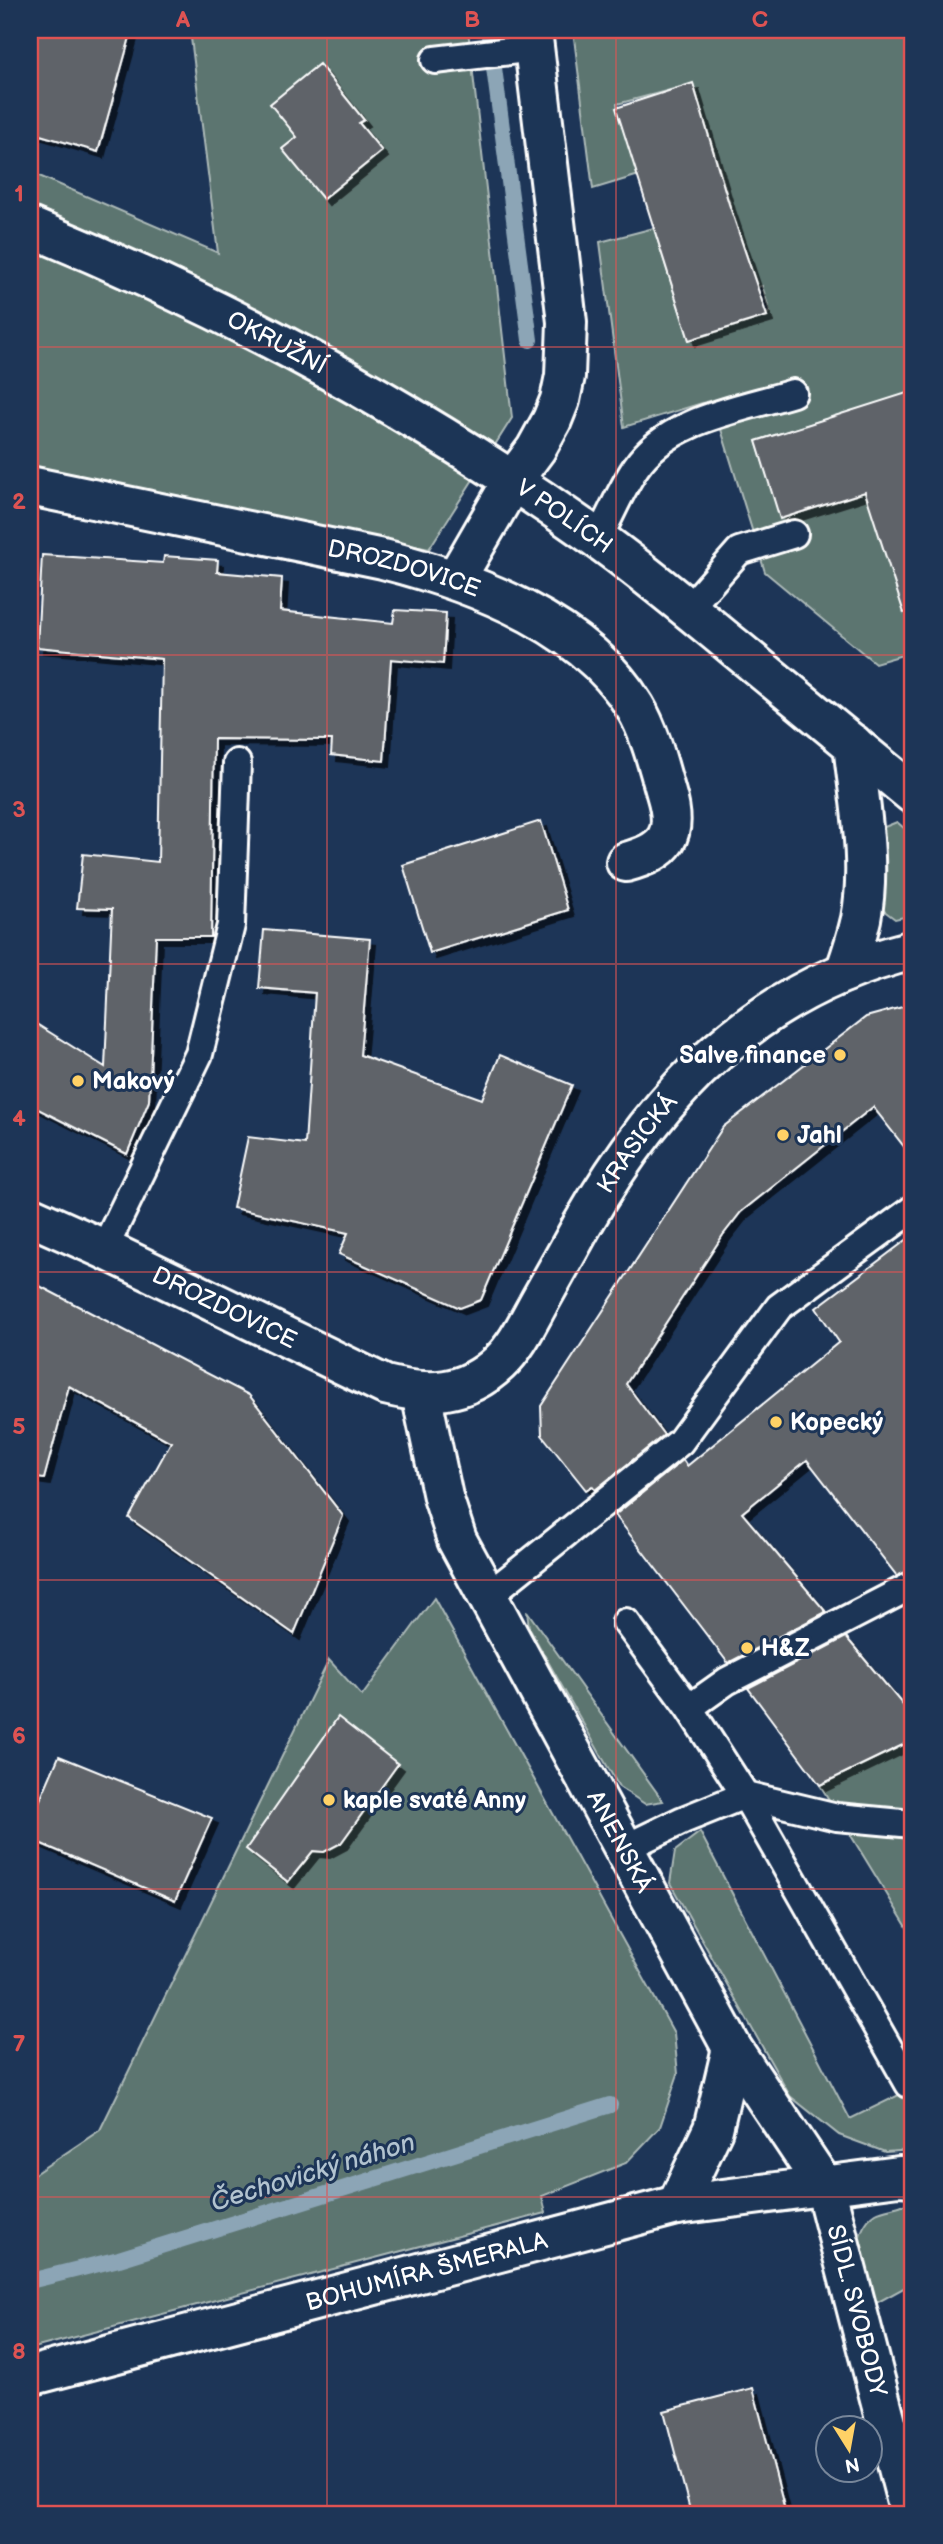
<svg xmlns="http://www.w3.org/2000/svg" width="943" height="2544" viewBox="0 0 943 2544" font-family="'Balsamiq Sans',sans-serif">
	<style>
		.green { fill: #5b7470; stroke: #adbab8; stroke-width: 2; fill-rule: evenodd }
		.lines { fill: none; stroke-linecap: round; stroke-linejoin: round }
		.stream { stroke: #8ca5b6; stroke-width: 16 }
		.building { fill: #5e6369; stroke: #fff; stroke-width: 2; filter: url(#shadow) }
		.service-casing { stroke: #fff; stroke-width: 32 }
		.minor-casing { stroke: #fff; stroke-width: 44 }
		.tertiary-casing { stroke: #fff; stroke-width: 44 }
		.service { stroke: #1d3557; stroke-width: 26 }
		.minor { stroke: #1d3557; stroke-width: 38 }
		.tertiary { stroke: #1d3557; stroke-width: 38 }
		.grid { fill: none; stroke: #de5353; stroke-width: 2; stroke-opacity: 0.55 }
		.poi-dot { fill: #ffd166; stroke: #1d3557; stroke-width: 2.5 }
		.labels { text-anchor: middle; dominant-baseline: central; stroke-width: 6; stroke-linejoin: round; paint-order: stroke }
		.street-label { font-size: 24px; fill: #fff; stroke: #1d3557 }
		.poi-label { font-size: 24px; font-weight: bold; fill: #fff; stroke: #1d3557; text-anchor: start }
		.water-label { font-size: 26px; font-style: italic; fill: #b2c3cf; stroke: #1d3557 }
		.neatline { fill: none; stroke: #de5353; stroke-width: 2.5 }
		.grid-label { font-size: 23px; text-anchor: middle; font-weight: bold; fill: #de5353 }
	</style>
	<defs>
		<filter id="shadow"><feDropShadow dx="6" dy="6" stdDeviation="0" flood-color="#0009"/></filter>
	</defs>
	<rect width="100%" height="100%" fill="#1d3557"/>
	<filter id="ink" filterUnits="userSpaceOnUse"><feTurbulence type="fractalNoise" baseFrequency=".0143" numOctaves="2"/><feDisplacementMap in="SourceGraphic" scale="14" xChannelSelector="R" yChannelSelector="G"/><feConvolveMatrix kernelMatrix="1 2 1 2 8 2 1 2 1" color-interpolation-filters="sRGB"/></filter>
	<g filter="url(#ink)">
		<path class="green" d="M190,30H468L512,418L429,549L30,466V172L218,253Z
			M573,30H913V652L875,663L765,572L712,400L624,427L600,242L654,228L689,340L770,312L762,286L756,287L693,84L617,104L639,175L593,189ZM842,414L780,515L756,441Z
			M897,822L913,836V915L895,919L883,910L882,828Z
			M434,1598L674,2033L678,2074L660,2127L626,2163L542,2196L546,2213L30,2349V2177L100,2130L329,1660L362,1696Z
			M527,1611L663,1801L645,1804L619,1787L529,1628Z
			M913,1740V1937L820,1785Z
			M700,1832L850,2119L913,2088V2150L885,2152L839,2135L790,2096L670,1883L675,1851Z
			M902,2205H913V2283L858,2313C857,2285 848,2231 876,2213C883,2209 895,2208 902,2205Z
			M913,2404V2440L894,2449L885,2417Z"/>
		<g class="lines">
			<path class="stream" d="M489,30L530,340
				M30,2281L119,2259L610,2105"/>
		</g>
		<path class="building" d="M30,30H132L98,152L30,132Z
			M319,64L364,120L359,123L382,151L323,199L282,149L297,137L270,104Z
			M693,83L729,204L767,316L689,340L616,108Z
			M913,391V611L904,613L865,492L780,519L756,441Z
			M42,555L163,563L164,556L218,560L217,572L282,578L280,611L393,623L395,610L446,613L443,664L391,659L384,761L331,755L332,740L214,739L211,937H156L149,1101L127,1154L30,1105V1020L105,1067L112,909L77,908L83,854L158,862L162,659L37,647Z
			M541,821L568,910L430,953L403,865Z
			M264,930L370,939L360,1055L482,1099L500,1055L572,1085L481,1300L460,1308L339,1254L348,1233L233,1208L248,1137L305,1144L315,993L259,988Z
			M913,1004V1158L873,1107L741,1212L723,1235L626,1384L664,1435L595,1490L592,1486L586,1490L542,1435L541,1406L723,1127L866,1017Z
			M913,1235V1569L897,1576L807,1460L742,1513L826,1612L728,1663L615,1515L683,1460L687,1466L839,1342L816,1308Z
			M30,1281L249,1395L343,1516L294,1634L129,1518L171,1442L69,1386L44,1479L30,1477Z
			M846,1637L913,1717V1740L820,1785L748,1688Z
			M338,1717L398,1764L341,1843L324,1852L313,1851L288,1882L246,1849Z
			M59,1756L212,1818L175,1901L30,1839V1823Z
			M753,2388L786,2514H691L664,2411Z"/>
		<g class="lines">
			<g class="service-casing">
				<path id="service" d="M435,60L535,48
					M598,539C610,516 621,489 636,467C668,419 741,409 793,393
					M688,609L739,551L794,534
					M104,1249L199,1054L231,925L237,763
					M489,1595L680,1442L779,1307L913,1209
					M626,1622L689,1708L745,1795L909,2084
					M689,1708L727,1681L913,1585
					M625,1848L683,1820L745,1795L837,1817L913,1824"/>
			</g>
			<g class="minor-casing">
				<g id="minor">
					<path id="s1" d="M30,486L383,559C473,582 585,623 635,707C650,732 658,765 666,793C679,836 666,851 626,862"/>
					<path d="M455,580L513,480L536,449L552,420L560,400L565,376L567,322L532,30"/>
					<path id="s2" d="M30,1216L104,1249L385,1385C428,1396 465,1395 499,1363C516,1347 526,1326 537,1306C552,1279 567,1253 581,1227C659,1090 756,989 913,950"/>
					<path id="s3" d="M421,1393L443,1497L457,1540L732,2048L825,2187L910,2514"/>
					<path d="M677,2205L713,2129L732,2048"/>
					<path id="s4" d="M30,2376L677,2205L899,2176L913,2177"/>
				</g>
			</g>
			<g class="tertiary-casing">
				<g id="tertiary">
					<path id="s5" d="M30,227C230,309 419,412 595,537C643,571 688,609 733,646C793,695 853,744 913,794"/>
					<path d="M845,972C851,955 857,937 861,919C872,863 859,800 853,744"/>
				</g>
			</g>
			<use href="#service" class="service"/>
			<use href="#minor" class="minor"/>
			<use href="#tertiary" class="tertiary"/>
		</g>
	</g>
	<path class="grid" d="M327,30V2514M616,30V2514M30,347H913M30,655H913M30,964H913M30,1272H913M30,1580H913M30,1889H913M30,2197H913"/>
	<g class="poi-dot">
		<circle cx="840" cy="1055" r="7"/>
		<circle cx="78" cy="1081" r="7"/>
		<circle cx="783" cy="1135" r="7"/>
		<circle cx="776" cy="1422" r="7"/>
		<circle cx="747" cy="1648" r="7"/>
		<circle cx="329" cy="1800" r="7"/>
	</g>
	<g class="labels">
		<g class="street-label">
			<text stroke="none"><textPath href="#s5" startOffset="273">OKRUŽNÍ</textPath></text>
			<text stroke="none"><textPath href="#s5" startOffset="609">V POLÍCH</textPath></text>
			<text stroke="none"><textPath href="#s1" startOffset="383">DROZDOVICE</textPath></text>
			<text stroke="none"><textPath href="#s2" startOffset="775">KRASICKÁ</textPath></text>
			<text stroke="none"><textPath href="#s2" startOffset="215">DROZDOVICE</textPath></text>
			<text stroke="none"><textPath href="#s3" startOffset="494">ANENSKÁ</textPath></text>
			<text stroke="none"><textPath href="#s4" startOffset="410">BOHUMÍRA ŠMERALA</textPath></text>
			<text stroke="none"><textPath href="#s3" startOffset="1024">SÍDL. SVOBODY</textPath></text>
		</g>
		<g class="poi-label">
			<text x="826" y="1055" text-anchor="end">Salve finance</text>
			<text x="92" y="1081">Makový</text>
			<text x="797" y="1135">Jahl</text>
			<text x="790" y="1422">Kopecký</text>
			<text x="761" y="1648">H&amp;Z</text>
			<text x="343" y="1800">kaple svaté Anny</text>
		</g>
		<g class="water-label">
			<text transform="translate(313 2173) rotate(-17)">Čechovický náhon</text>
		</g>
	</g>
	<rect width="943" height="2544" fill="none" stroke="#1d3557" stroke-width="77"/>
	<g transform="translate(849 2449) rotate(169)"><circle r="33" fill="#1d3557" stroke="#77869a" stroke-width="2"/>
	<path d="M0-5L12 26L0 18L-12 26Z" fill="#ffd166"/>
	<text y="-10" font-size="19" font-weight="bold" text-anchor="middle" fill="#ffffff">N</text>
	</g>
	<rect x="38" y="38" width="866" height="2468" class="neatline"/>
	<g class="grid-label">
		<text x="183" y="27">A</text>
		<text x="472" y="27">B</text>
		<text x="760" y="27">C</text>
		<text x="19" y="201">1</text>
		<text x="19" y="509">2</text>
		<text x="19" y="817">3</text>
		<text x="19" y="1126">4</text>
		<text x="19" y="1434">5</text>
		<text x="19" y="1743">6</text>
		<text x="19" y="2051">7</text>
		<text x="19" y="2359">8</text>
	</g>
</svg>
